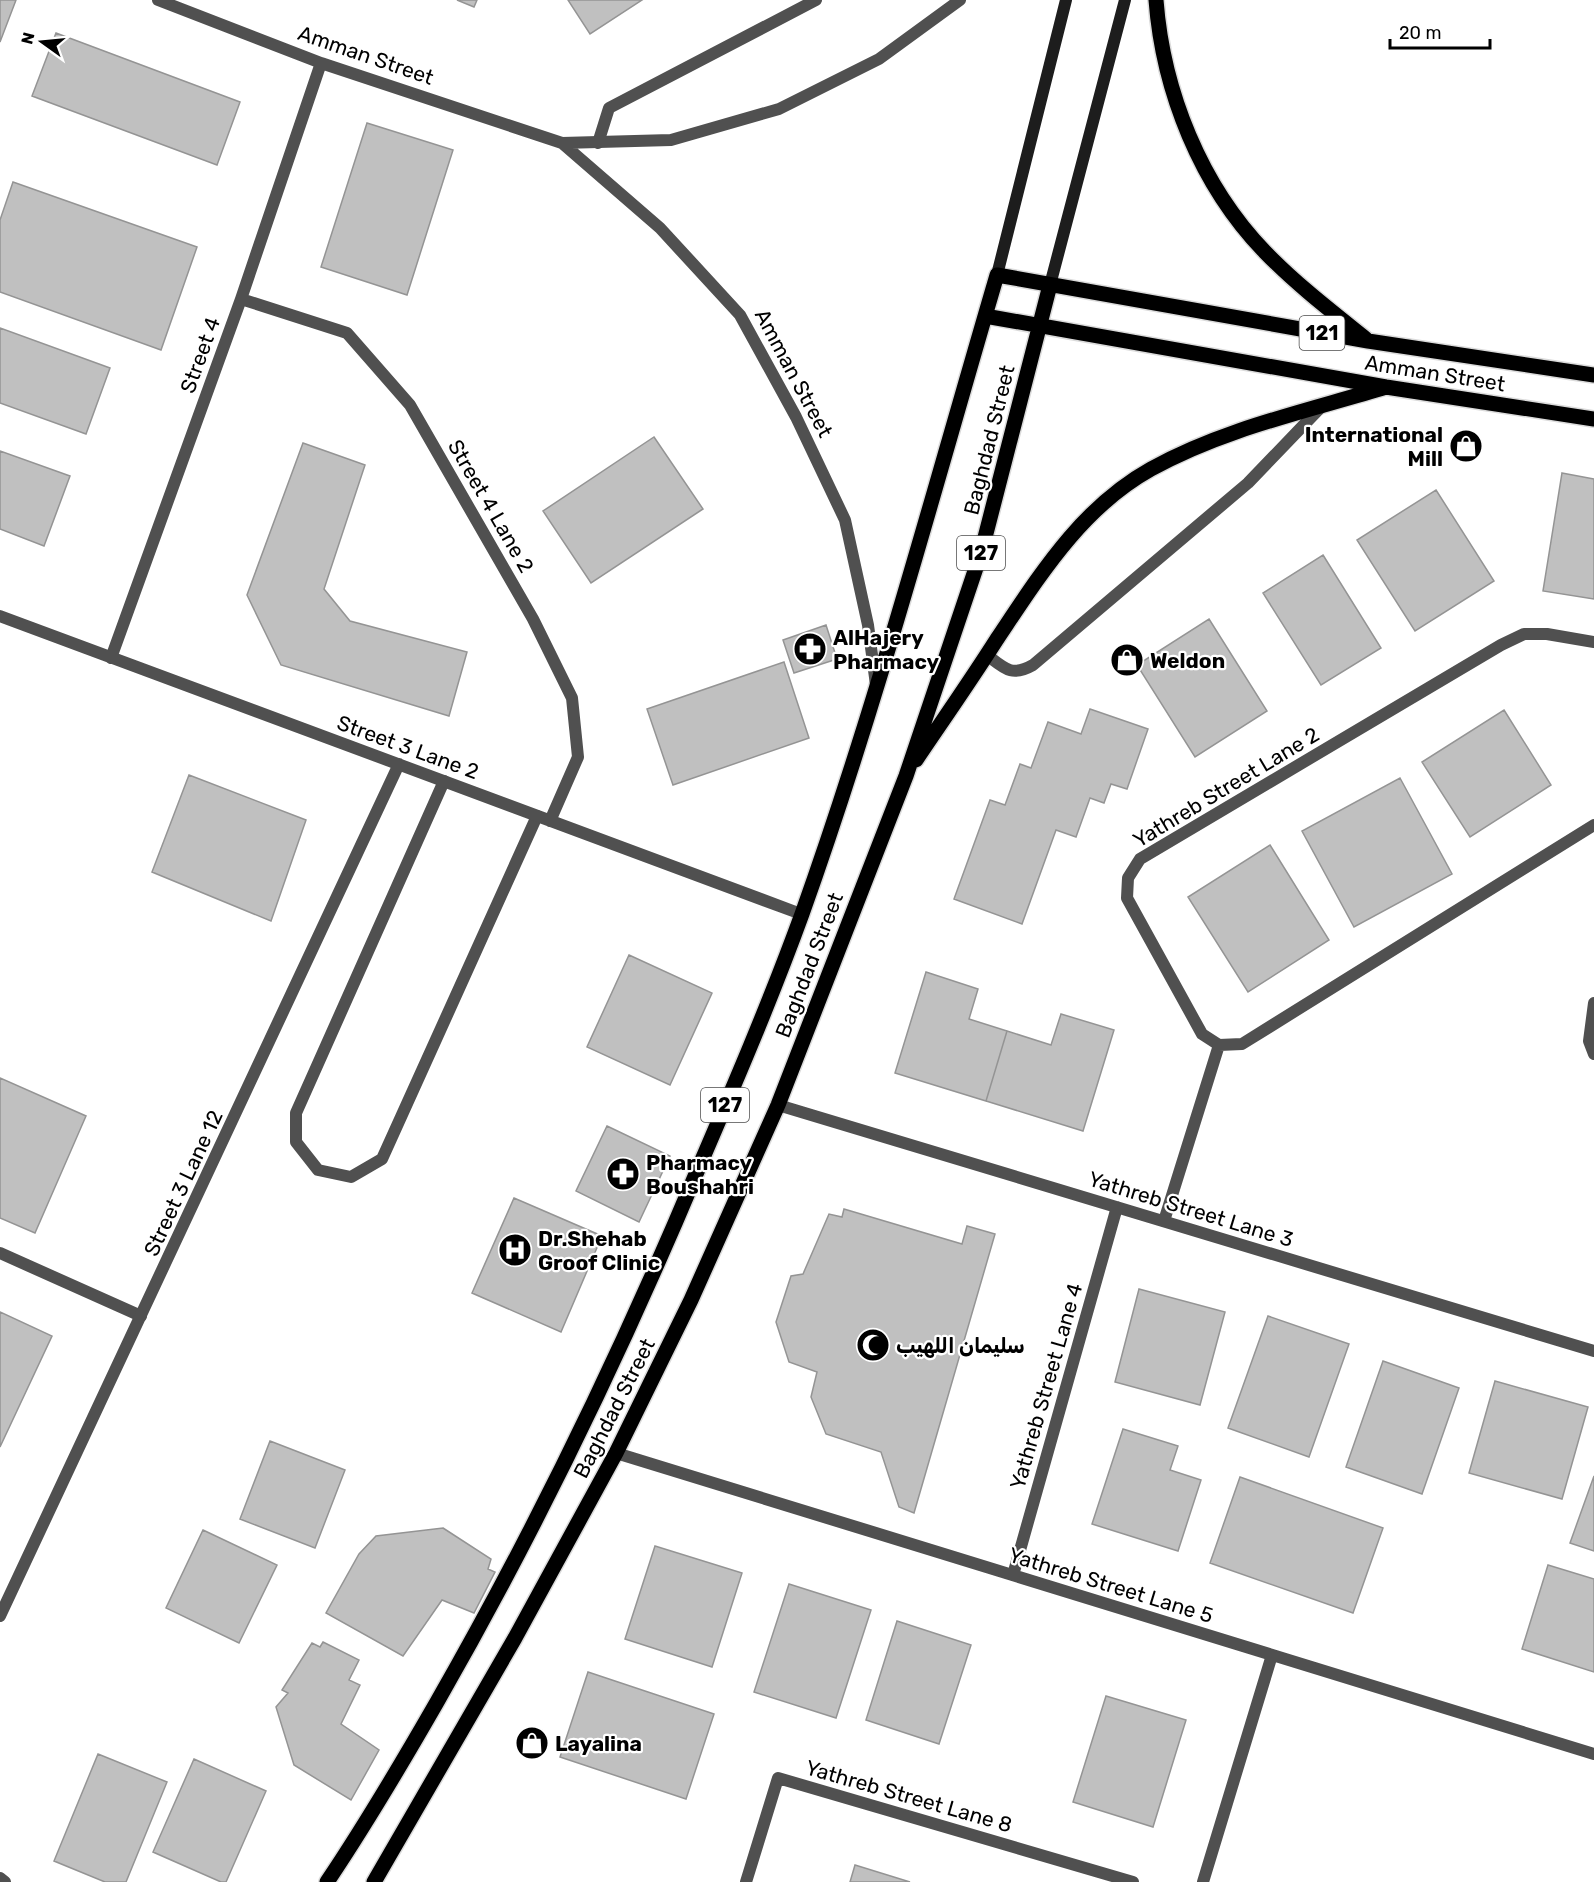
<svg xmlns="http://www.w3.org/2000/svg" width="1594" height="1882" viewBox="0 0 1594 1882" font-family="Rubik,'Noto Naskh Arabic',sans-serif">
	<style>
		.building { fill: #c0c0c0; stroke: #949494; stroke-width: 1.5 }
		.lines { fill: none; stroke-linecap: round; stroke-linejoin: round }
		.primary-casing { stroke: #dbdbdb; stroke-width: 18 }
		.lane { stroke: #505050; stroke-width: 12 }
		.street { stroke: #505050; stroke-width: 12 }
		.secondary { stroke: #1d1d1d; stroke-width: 12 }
		.primary { stroke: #000; stroke-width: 15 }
		.labels { text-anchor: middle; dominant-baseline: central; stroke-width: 4.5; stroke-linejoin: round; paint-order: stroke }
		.shield { fill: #fff; stroke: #4c4c4c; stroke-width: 1.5 }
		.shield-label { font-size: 20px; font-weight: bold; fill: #000 }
		.street-label { font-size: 21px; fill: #000; stroke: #fff }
		.poi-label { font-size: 21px; font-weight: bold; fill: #000; stroke: #fff; text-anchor: start }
	</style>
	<rect width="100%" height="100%" fill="#fff"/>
	<path class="building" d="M0,0H16L0,42Z
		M457,0H477L474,7Z
		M568,0H642L590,34Z
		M56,33L240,102L217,165L32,96Z
		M367,123L453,150L407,295L321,267Z
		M13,182L197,247L161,350L0,292V220Z
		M0,328L110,368L86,434L0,403Z
		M654,437L703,509L591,583L543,511Z
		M303,443L365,465L324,589L350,621L467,652L449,716L281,665L247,595Z
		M0,451L70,476L44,546L0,529Z
		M1562,473L1594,479V599L1543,591Z
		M1436,490L1494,581L1415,631L1357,540Z
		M1323,555L1381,648L1321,685L1263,593Z
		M1209,619L1267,711L1195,757L1137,665Z
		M826,625L837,659L794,673L783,640Z
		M784,662L809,738L673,785L647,709Z
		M1090,709L1148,729L1127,789L1111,784L1104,803L1090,798L1076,837L1056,830L1022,924L954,899L990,800L1005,805L1020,764L1031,768L1048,722L1081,734Z
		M1504,710L1551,785L1470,837L1422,762Z
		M189,775L306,820L271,921L152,872Z
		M1400,778L1452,874L1354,927L1302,831Z
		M1270,845L1329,940L1248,992L1188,897Z
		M629,955L712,993L670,1085L587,1047Z
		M926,972L978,989L969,1019L1007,1031L986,1101L895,1073Z
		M1061,1014L1114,1030L1083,1131L986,1101L1007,1031L1051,1045Z
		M0,1078L86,1116L35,1233L0,1218Z
		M607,1126L670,1156L639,1222L576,1191Z
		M514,1198L602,1236L561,1332L472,1293Z
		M844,1209L962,1244L967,1226L995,1234L914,1513L899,1507L881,1452L826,1434L811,1397L817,1372L789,1362L776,1322L791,1276L803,1274L829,1214L842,1217Z
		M1139,1289L1225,1312L1200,1405L1115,1382Z
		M0,1312L52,1336L0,1447Z
		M1268,1316L1349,1344L1309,1457L1228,1428Z
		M1383,1361L1459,1388L1422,1494L1346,1467Z
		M1495,1381L1588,1407L1562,1499L1469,1473Z
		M1123,1429L1178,1446L1170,1470L1201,1480L1178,1551L1092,1524Z
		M270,1441L345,1470L315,1548L240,1519Z
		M1594,1476V1551L1570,1543Z
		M1240,1477L1383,1528L1353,1613L1210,1563Z
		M443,1528L491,1559L488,1569L495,1572L474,1613L442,1600L403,1656L326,1613L359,1554L376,1536Z
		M203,1530L277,1565L239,1643L166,1608Z
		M655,1546L742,1573L712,1667L625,1639Z
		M1548,1565L1594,1579V1672L1522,1649Z
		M789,1584L871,1610L836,1718L754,1692Z
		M897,1621L971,1645L939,1744L866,1720Z
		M323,1642L359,1660L349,1680L360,1685L341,1724L379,1750L351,1800L294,1765L276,1707L288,1693L282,1690L312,1643L320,1647Z
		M588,1672L714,1714L686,1799L560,1757Z
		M1106,1696L1186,1720L1153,1827L1073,1802Z
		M98,1754L167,1782L126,1882H105L54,1861Z
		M194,1759L266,1791L226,1882H221L153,1852Z
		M855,1865L910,1882H850Z"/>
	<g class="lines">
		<g class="primary-casing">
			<path id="primary" d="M1156,0C1163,92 1201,186 1265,252C1296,284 1331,311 1366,339
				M985,316L1386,387L1594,419
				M916,760C943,720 971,680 997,639C1040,575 1081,508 1151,469C1223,429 1307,411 1386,387
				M327,1882C366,1824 402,1763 437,1702C535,1531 620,1355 696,1174C733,1088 770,1002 802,914C877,704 934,489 997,275L1368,341L1594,375
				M374,1882L515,1638L616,1453L691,1300L778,1105L906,776L981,553L1050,285"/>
		</g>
		<path class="lane" d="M598,143L609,108L816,0
			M987,655C1005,669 1012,677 1033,665L1248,483L1321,407
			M444,781L296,1113V1142L318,1170L351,1177L382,1159L537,816
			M0,1253L141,1316"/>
		<path class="street" d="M158,0L321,63L562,143L671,140L779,109L879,59L960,0
			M562,143L660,228L740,315L796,417L845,520L868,625L876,685
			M241,299L347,333L410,405L533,619L572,698L578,757L550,821
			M0,616L801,914
			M1594,642L1547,634H1524L1501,645L1140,859L1128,878L1127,898L1202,1034L1219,1045L1242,1044L1594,825
			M111,658L241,299L321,63
			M1594,1003L1589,1041L1594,1054
			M778,1105L1594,1351
			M1164,1221L1219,1045
			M616,1453L1594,1754
			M1013,1575L1117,1207
			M0,1616L399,764
			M0,1878L5,1882
			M746,1882L778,1778L1133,1882
			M1203,1882L1272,1655"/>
		<path class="secondary" d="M997,275L1066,0
			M1050,285L1125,0"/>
		<use href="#primary" class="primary"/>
	</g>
	<defs>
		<g id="shop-disc" transform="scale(1.725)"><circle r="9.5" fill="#000" stroke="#fff"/><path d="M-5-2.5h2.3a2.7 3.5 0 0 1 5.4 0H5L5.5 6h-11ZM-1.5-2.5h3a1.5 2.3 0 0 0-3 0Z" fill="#fff"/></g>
		<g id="pharmacy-disc" transform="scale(1.725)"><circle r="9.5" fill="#000" stroke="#fff"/><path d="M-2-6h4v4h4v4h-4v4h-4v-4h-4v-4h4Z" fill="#fff"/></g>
		<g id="hospital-disc" transform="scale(1.725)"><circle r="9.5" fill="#000" stroke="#fff"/><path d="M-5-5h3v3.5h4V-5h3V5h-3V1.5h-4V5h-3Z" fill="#fff"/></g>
		<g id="mosque-disc" transform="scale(1.725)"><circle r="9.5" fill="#000" stroke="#fff"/><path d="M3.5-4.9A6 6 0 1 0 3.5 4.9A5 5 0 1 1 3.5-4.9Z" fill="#fff"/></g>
	</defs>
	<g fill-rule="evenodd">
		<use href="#shop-disc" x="1466" y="446"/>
		<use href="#pharmacy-disc" x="810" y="649"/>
		<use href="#shop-disc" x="1127" y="660"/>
		<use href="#pharmacy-disc" x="623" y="1174"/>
		<use href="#hospital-disc" x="515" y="1250"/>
		<use href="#mosque-disc" x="873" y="1345"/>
		<use href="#shop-disc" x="532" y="1743"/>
	</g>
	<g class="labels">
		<g class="shield">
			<rect x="1299.5" y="316" width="45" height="34" rx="4.5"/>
			<rect x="957" y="536" width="48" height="34" rx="4.5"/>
			<rect x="701" y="1088" width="48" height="34" rx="4.5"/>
		</g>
		<g class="shield-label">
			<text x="1322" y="333">121</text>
			<text x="981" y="553">127</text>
			<text x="725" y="1105">127</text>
		</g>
		<g class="street-label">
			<text transform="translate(366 55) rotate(19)">Amman Street</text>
			<text transform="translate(200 355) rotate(-70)">Street 4</text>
			<text transform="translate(794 373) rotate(62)">Amman Street</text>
			<text transform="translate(1435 373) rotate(9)">Amman Street</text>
			<text transform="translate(989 440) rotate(-76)">Baghdad Street</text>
			<text transform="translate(491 506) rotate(60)">Street 4 Lane 2</text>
			<text transform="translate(408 747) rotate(20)">Street 3 Lane 2</text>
			<text transform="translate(1226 787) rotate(-31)">Yathreb Street Lane 2</text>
			<text transform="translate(809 965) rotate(-69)">Baghdad Street</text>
			<text transform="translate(183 1183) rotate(-65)">Street 3 Lane 12</text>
			<text transform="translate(1191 1209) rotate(17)">Yathreb Street Lane 3</text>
			<text transform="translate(1046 1386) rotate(-74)">Yathreb Street Lane 4</text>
			<text transform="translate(614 1408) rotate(-63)">Baghdad Street</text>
			<text transform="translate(1111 1585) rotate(17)">Yathreb Street Lane 5</text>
			<text transform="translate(909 1796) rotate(16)">Yathreb Street Lane 8</text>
		</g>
		<g class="poi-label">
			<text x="1443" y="434" text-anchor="end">International<tspan x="1443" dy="24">Mill</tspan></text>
			<text x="833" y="637">AlHajery<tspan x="833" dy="24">Pharmacy</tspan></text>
			<text x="1150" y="660">Weldon</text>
			<text x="646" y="1162">Pharmacy<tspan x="646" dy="24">Boushahri</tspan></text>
			<text x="538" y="1238">Dr.Shehab<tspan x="538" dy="24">Groof Clinic</tspan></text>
			<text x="896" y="1345">سليمان اللهيب</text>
			<text x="555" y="1743">Layalina</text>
		</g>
	</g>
	<g transform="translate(42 42) rotate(285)" stroke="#ffffff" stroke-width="4.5" paint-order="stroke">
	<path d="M0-4.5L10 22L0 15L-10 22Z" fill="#000000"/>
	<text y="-9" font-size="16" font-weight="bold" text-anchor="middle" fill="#000000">N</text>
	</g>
	<path d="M1390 39v9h100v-9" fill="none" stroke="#000000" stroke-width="3"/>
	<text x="1399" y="39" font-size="18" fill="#000000" stroke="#ffffff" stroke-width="4.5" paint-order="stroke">20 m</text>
</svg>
